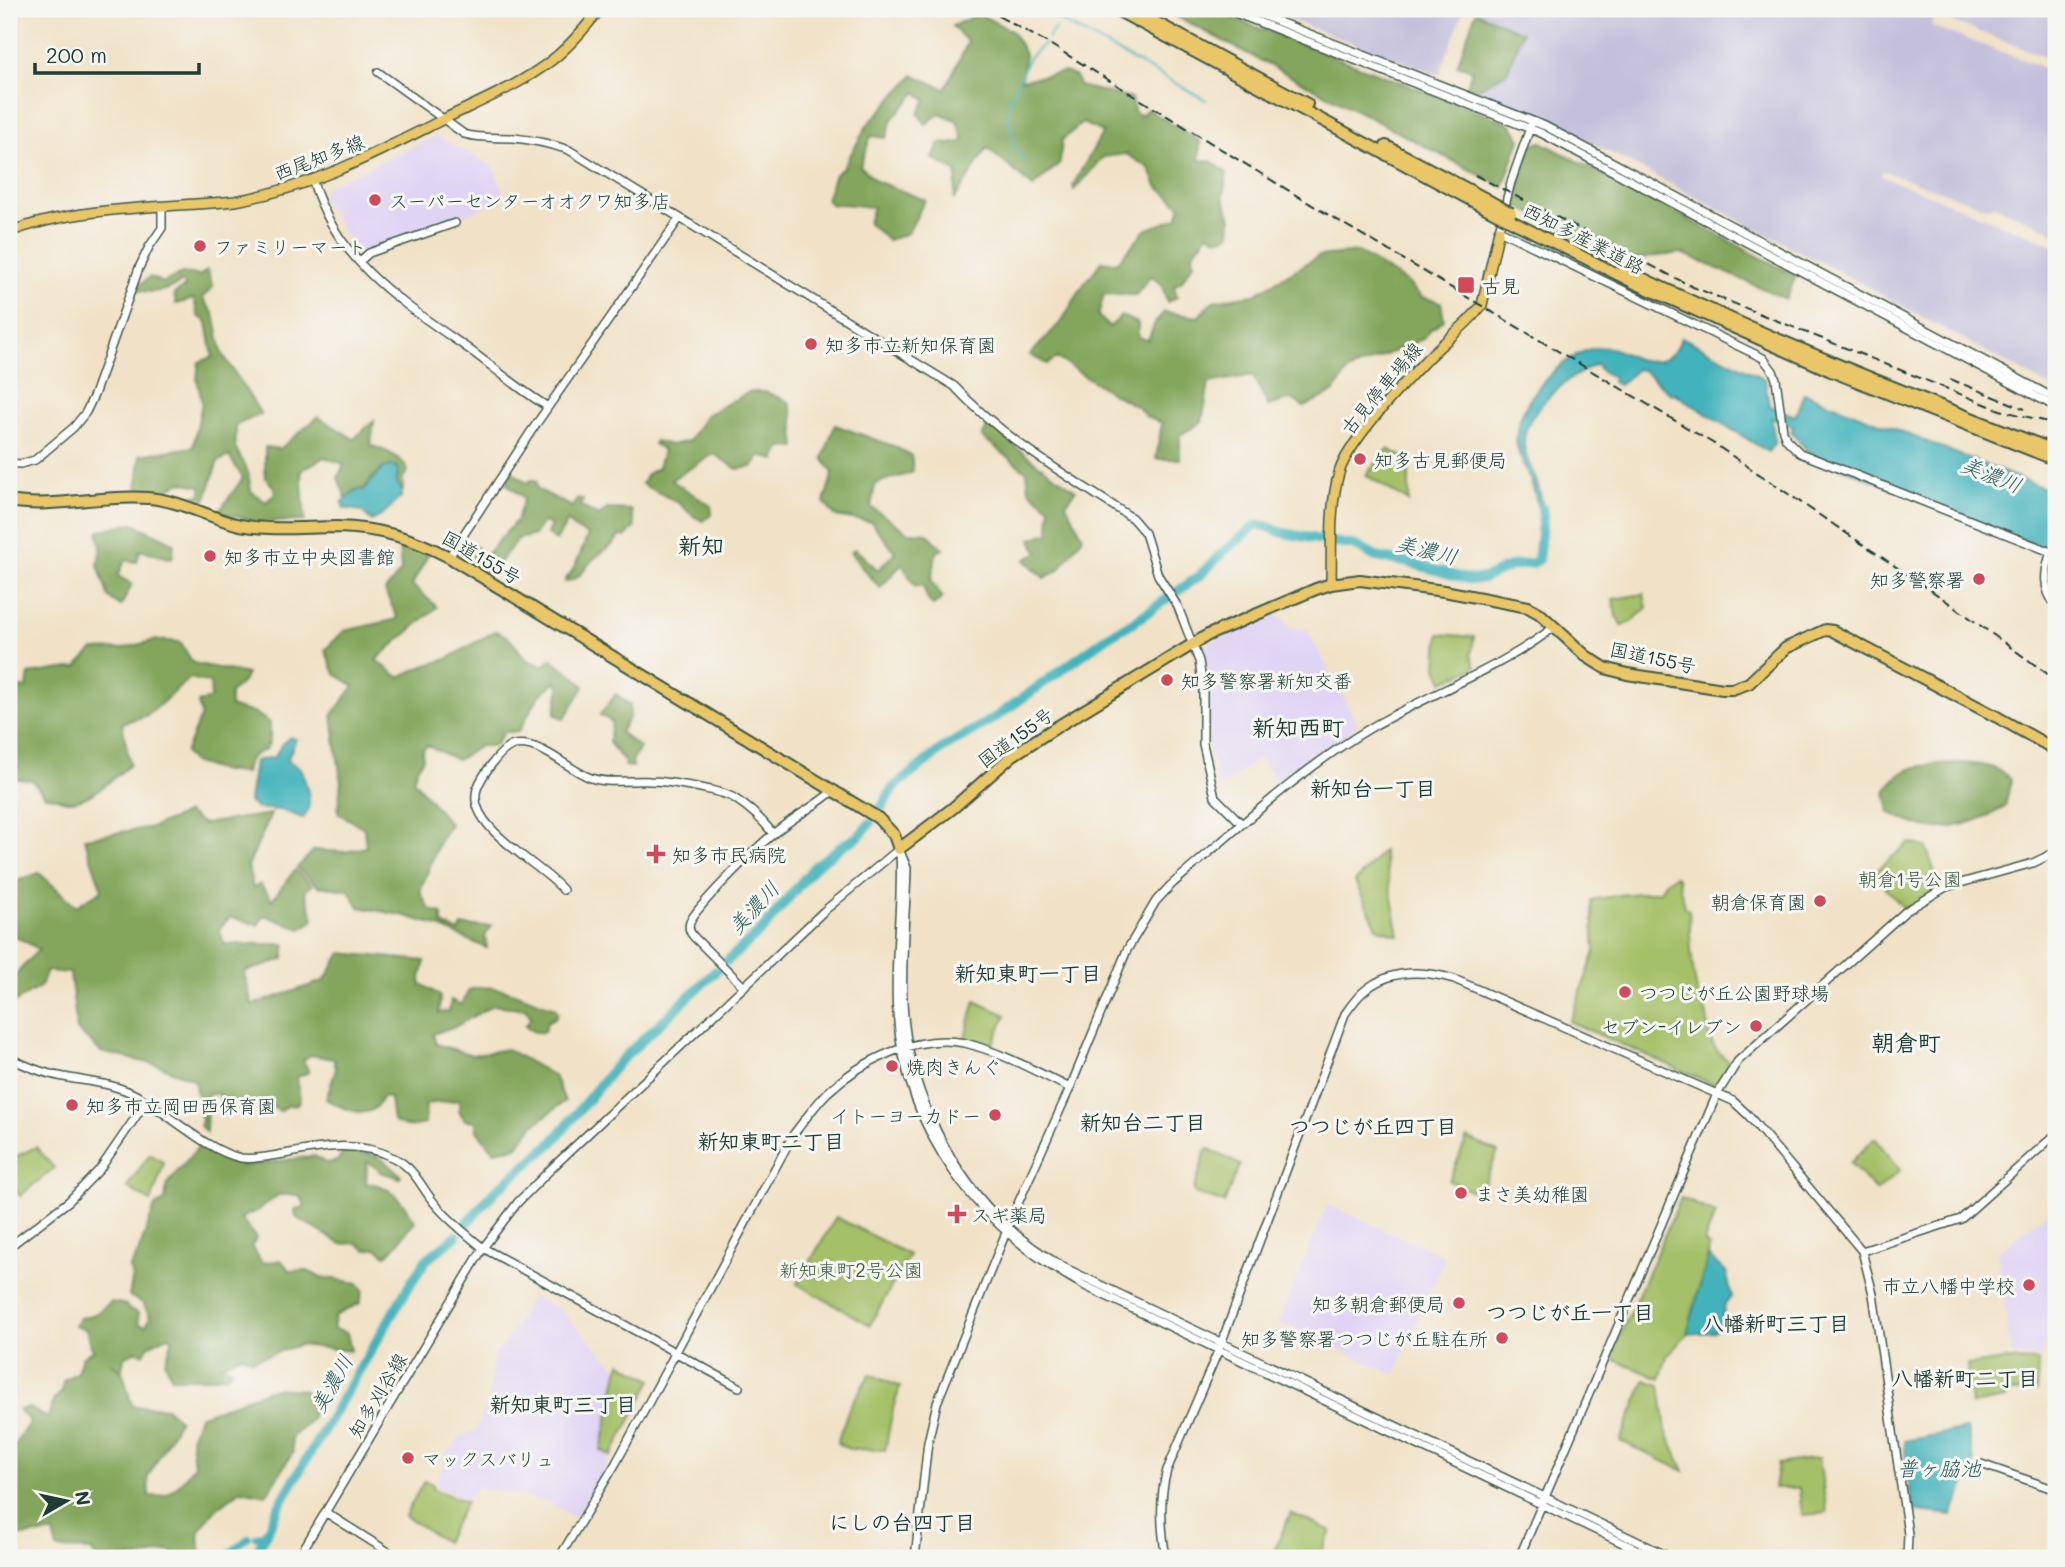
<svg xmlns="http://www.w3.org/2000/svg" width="2065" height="1567" viewBox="0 0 2065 1567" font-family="Mali,'Klee One',sans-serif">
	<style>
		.built { fill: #e0d4f4 }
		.industrial { fill: #c4c0db }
		.green { fill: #a4c067; stroke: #627e4e; stroke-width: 2 }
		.forest { fill: #83a65c; stroke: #517248; stroke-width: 2 }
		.water { fill: #43b3bc; stroke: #317878; stroke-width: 2 }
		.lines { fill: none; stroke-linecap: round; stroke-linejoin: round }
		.stream { stroke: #43b3bc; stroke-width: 2 }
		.canal { stroke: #43b3bc; stroke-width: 6 }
		.river { stroke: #43b3bc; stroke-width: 10 }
		.minor-casing { stroke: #3e564a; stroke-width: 10 }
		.major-casing { stroke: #3e564a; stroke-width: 12 }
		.highway-casing { stroke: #3e564a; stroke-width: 14 }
		.minor { stroke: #fff; stroke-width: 7 }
		.major { stroke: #e9c769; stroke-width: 9 }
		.highway { stroke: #e9c769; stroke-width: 10 }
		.rail { stroke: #1f3d34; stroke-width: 2; stroke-dasharray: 10 5; stroke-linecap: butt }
		.highway-bridge-casing { stroke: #3e564a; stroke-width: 14; stroke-linecap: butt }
		.highway-bridge { stroke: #e9c769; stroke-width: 10 }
		.poi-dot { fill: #d1495b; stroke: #f6f6f2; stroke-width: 2.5 }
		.labels { text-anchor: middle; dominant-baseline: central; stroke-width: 6; stroke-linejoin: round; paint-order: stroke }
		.street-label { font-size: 19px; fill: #1f3d34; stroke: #f6f6f2 }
		.poi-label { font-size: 19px; fill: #1f3d34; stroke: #f6f6f2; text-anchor: start }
		.park-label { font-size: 19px; fill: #405e41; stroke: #f6f6f2 }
		.water-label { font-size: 21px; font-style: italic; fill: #2a605d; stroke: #f6f6f2 }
		.neighbourhood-label { font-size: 21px; font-weight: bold; fill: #1f3d34; stroke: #f6f6f2 }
		.quarter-label { font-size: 23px; font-weight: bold; fill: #1f3d34; stroke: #f6f6f2 }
	</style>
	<rect width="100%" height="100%" fill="#f6f6f2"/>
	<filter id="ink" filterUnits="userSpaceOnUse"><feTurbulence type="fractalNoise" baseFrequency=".0143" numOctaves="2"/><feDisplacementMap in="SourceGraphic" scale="14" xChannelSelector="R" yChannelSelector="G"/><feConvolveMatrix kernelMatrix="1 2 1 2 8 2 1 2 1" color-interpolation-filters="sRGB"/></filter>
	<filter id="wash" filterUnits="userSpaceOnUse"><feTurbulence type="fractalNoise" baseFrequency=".00686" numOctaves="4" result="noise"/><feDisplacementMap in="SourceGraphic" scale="28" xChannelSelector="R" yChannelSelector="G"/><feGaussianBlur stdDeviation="1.57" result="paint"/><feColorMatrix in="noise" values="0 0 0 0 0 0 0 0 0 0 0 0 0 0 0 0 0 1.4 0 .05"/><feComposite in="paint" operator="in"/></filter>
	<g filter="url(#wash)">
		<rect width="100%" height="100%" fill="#f1e2c7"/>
		<path class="built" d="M436,136L493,166L506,197L480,209L360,252L353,250L332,212L321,196L326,187Z
			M1274,614L1282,618L1290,628L1307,629L1358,725L1280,785L1259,757L1220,789L1208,744L1211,681L1203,652L1207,644Z
			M1327,1205L1445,1256L1395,1375L1278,1322Z
			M2056,1205V1316L2052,1318L2041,1358L2011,1355L1997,1253Z
			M532,1296L560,1310L617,1368L600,1450L611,1457L576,1517H574L548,1502L477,1487L468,1499L436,1487L446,1452L454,1446L461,1436L476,1430L488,1400L494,1354L504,1344Z"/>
		<path class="industrial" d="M1263,9H1464L1439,75Z
			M1478,9H1937L1931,26L2056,72V233L1995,206L1985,207L1883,171L1881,176L2056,246V390L1851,278L1538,115L1475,90L1507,72L1522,32L1476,12Z
			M1949,9H2056V61L1945,19Z"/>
		<path class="green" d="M1388,449L1409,460V502L1366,475Z
			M1644,594L1647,608L1632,621L1622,626L1616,616L1613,599Z
			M1439,634L1474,637L1471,655L1476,667L1443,682L1437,667Z
			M1909,843L1926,847L1941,890L1906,911L1873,873Z
			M1383,851L1399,935L1378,929L1355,882Z
			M1675,876L1678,878L1684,907L1689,910C1690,937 1691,964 1697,991C1699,1000 1706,1007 1707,1016C1710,1039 1709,1047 1730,1062L1717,1083L1712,1084L1570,1022L1595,952L1592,900L1619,895L1660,891L1666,881Z
			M975,1001L1006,1015L992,1046L965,1037Z
			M1467,1138L1498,1152L1479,1194L1449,1181Z
			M1874,1139H1876L1900,1170L1876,1191L1850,1163Z
			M36,1147L54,1168L20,1196L9,1181V1160Z
			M1209,1149L1240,1165L1224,1203L1195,1193L1194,1190L1206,1150Z
			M150,1154L164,1163L151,1202L127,1187Z
			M1681,1198L1716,1213L1704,1241L1709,1247L1708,1256L1687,1334L1667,1356L1660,1379L1610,1358Z
			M836,1217L909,1255L870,1325L797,1284Z
			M2005,1360L2038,1361L2037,1391L2009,1392L2005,1399L1971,1405L1967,1365Z
			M621,1363L652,1380L611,1456L601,1450L618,1371Z
			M870,1374L900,1387L893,1409L885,1450L849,1449L837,1443L849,1408Z
			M1645,1380L1660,1385L1666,1431L1684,1471L1620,1441Z
			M1819,1458L1827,1513L1802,1515L1799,1488H1774L1778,1464Z
			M424,1481L433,1484V1489L466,1502L445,1542L405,1516Z
			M1291,1513L1331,1531L1319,1558H1288L1273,1553Z"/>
		<path class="forest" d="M1162,9H1209L1511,124L1520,139L1503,187Z
			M1476,12L1522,32L1507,72L1475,90L1467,87L1472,70L1457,65Z
			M979,14L1012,31L1025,54L1021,80L1065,72L1076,77L1079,86L1131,98L1135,113L1142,115L1147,109L1200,141L1199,160L1211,161L1227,173L1223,196L1231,218L1230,235L1218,239L1208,234L1193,254L1194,263L1181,282L1174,286L1177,297L1167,302L1162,285L1151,276L1136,295L1104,294L1098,316L1110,327L1121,316L1138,323V337L1148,340L1155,323L1164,312L1198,317L1213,301L1253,295L1319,256L1358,252L1408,283L1421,297L1441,302L1444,320L1431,329L1423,339L1348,371L1334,392L1304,407L1292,399L1268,406L1253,375L1209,383L1202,422L1180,435V459H1156L1162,423L1145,416L1138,407L1108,391L1057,358L1047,364L1030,355L1062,321L1081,288L1102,261L1117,263L1145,230L1177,218L1181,206L1157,186L1149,168L1126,154L1103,157L1074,190L1073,185L1103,132L1082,123L1062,140L1060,163L1033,187L987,148L954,200L957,172L932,158L940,143L951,144L964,141L957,121L940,113L926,124L918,114L926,100L917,92L892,119L886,138L871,136L860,166L876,181L925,200L908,233L888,240L868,223L873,207L843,204L832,205L826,199L835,174L843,168L868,124L914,75L945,89L968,42L952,26Z
			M1541,142L1796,276L1786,299L1682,253L1619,261L1514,204L1531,145Z
			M207,270L213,287L202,298L214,314L222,353L261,414L236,425L235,447L248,472L251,491L266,502L275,494L274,487L265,477V447L280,449L318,417L354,439L374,421L371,445C385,451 402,456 408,471L403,477V492L397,481L399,472L398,467C381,462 373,478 363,489H356L346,498L338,478L344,464L324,457L301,471L305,521L259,522L219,512L243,478L229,456L218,461L203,507L186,502L190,496L201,495V486L180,482L162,494L137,493L140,455L193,447L202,403L197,379L199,362L213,357L207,322L198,316L194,299L176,304L174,294L186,286L183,282C166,291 153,295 134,289L136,282L142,283L150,277L163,283C176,276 184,270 199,276Z
			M749,392H766L789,402L792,412L796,448L782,447L775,460L761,455L752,467L737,469L714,454L671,480L711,506L712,514L703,521L693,516L679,503L642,484L647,474L658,468L663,450L654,444L655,441L671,445L689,441L706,415Z
			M835,425L893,446L911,455L913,472C900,478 887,477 875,485L871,507L908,532L927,533L943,549L936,553L931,581L943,598L933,605L928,600L923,586H915L902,564L880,588C871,576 858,566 851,552L855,549L878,570L895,552L871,522L835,516L824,502L833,473L823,458Z
			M988,425L1039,465L1076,490L1066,504L1083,537L1059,570L1044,578L1025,560L1038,552L1031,539L1049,533L1050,508L1029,490L1027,472L982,437Z
			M513,472L527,483L531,480H536L537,489L572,507L578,498L583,500L580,506L599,516L607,509L631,510L635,527L625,537L619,536C613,547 606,549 597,556C584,566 585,577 565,582L566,578C575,572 583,546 588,535L574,528L568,521L556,541L547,534L551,525L543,522L534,535L518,539L490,574L471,563L475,546L485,556L517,520L524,498L506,483Z
			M126,524H134L174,543L172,559L140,550L137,562L125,560L118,576L132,584L121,606L109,598L98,565L101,546L98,534L99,531Z
			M399,541L428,555L412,585L437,607L376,660L399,677L424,666L447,659L495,631C511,635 516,648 526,659C530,662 538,664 543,666L552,659C561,668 578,676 584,687L564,719L555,714L560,686L555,682L539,696L518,732H504L495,746H480L457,760L427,745L422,751L423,759L417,768L413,780L450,824L439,842L420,892L430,910L442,913V924L459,932L462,926H492L485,936L487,948L435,925L406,916L359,907L349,890L318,886L297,868L314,850L345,852L366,847L364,828L338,813L341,781L332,715L354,686L335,674L325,650L344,631L398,619L385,591L401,571Z
			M156,640L180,642L193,663L247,674L243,682L230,693V707L255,713L270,723V741L266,749C252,756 248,756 245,773L221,771L192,762L185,753L201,715L198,703L211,698L210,683L190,678L148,715L122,723L130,765C113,778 89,803 67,801C59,800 54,795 45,796L32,780L9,778V686L27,688L29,674L77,667L93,650L121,649Z
			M616,694L630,705V716L620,732L640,748L632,761L633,767L624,766L625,762L609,743L612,722L600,715Z
			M1950,763C1972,764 1995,762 2011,780L2005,807C1983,819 1957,830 1931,828C1917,827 1901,818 1889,812L1885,791C1904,764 1919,766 1950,763Z
			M187,813L203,824L271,814L248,866L253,888L260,884L272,900L295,870L312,885L305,891L314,920L301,929L264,915L258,925L230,917L219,929L224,944H285L284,959L244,972L252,1005L324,981L341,953L425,961L420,983L440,996L439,1013L449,1011L451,1000L461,1005L469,990C496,980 529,1000 555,1008L558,1012L555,1018L548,1021L544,1032C536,1033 531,1032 525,1026L531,1018L526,1009L493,1005L458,1025L433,1034L436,1044L472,1055L507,1049L554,1076L565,1101L534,1125L517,1147L494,1151L477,1131L476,1121L465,1120L459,1111V1100L426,1104L425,1124C412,1127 404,1128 393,1121L390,1098L383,1096C380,1101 378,1107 372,1110C358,1117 339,1106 326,1099L336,1069L334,1059L311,1055L303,1060L309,1072L297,1077L300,1100L296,1105L287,1106L281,1111L266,1105L238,1109L231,1099L221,1101L218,1093L207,1095L206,1132L200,1126L202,1121L194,1080L158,1065L101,1052L77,1030L70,973L47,971L41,986L9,1006V982L39,949L9,933V902L12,883L39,873L76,906L102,890L84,838L153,827Z
			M198,1147L243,1166L315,1156L326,1163L337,1161L344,1152C357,1152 372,1152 383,1160C390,1164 394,1170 401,1175L400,1178L380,1172L377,1168L367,1162L366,1184C388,1182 404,1203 415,1221C407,1230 394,1251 386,1255L377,1248L366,1250L357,1243L341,1244L296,1217L295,1209L304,1207V1202L298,1195H278L259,1210L241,1218L256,1238L252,1246L262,1263L281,1260L290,1271L305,1270L321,1277L358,1283L363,1290L360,1303L335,1316L333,1329L347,1333L351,1351L299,1345L253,1360L242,1355L221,1364L231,1369L228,1375L209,1378H172L165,1362L173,1339L168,1336L148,1346L144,1354L136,1351L124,1357L122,1370L111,1363L123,1373L132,1406L167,1408L179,1420L148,1477L149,1496C174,1499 179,1483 194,1466L191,1438L199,1416L274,1388L304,1390L313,1405L312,1418L291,1438L293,1452L266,1495L241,1490L214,1511L199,1531L200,1549L206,1558H181L169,1551L138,1558H97L91,1550L57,1549L53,1533L20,1536L9,1547V1444L14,1446L30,1421L19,1410L29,1408L48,1418L54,1399L62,1392L63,1381L77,1372L82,1357L94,1350L91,1347L86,1329L74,1326L80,1318L95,1314L111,1302L126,1305L128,1309L138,1313L139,1324L146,1326L150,1317L143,1303L129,1296L133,1277L129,1269L138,1253L155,1206L165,1201L167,1184Z"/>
		<path class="water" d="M1681,337L1765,379L1769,406L1795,416L1804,393L2056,493V553L1812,456L1791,432L1793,426L1771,418L1775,442L1768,452L1675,394H1671L1643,370L1637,369L1619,385L1612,382L1613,378L1600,370L1597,364C1569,376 1521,412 1524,446C1525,459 1533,471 1537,483C1541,495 1543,508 1545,520L1541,521C1537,509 1537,497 1532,485C1528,472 1519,459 1517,445C1511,408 1560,355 1595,348C1619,344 1628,360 1646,361C1665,362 1677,355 1681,337Z
			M390,466L396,467L398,471L396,482L401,489L402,496L381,516L371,521L362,511L344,508L342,503L356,490H364L382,469Z
			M290,737L296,739L287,760L301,769C306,785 315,805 303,818L281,810L256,808L249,802L255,761L275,757L281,745Z
			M1708,1256L1726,1272L1732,1297L1725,1303L1722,1324L1714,1332L1687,1334Z
			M1967,1429L1974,1463L1952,1515L1912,1510L1904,1441Z"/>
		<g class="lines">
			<path class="stream" d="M1039,9L1206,100
				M1048,38L1055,28
				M1024,161L1013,144L1009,118L1010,100L1029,57L1045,43"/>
			<path class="canal" d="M256,1537L261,1534
				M228,1558L231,1551L249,1537"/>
			<path class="river" d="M881,808L893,788L943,748L996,717L1106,638L1135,621L1198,577L1221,554L1255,526H1266L1283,533L1356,546L1376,557L1406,562L1471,580L1484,578L1511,566L1533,563L1538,560L1543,516L1542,508
				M727,961L762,930L814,867L843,845L858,837L870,823
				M466,1224L494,1192L552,1143L618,1063L716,971
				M252,1558C266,1540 272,1517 284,1497L412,1281L426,1260L456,1236"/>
		</g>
	</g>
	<g filter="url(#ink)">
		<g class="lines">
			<g class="minor-casing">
				<path id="minor" d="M1225,9L1541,133L2056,407
					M1246,9L1545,126L2056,399
					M378,72L464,134C481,139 497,137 514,138C533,140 551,144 569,150L954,386C1005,441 1070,477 1132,518L1145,533L1158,575L1178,607L1199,661L1203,688V744L1215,797L1242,824
					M1531,125L1511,182L1499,230L1763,358L1773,371L1776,379L1783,431L1786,439L1800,453L2056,554
					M313,182C339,265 403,303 470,350C496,369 521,391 548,407
					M359,262L369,253L455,223
					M9,463L20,464L35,460L74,427L86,412L94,395L139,268L149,247L162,228V207
					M2051,552C2044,572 2042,589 2056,606
					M449,557L530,433L679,219
					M899,849L907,868C906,913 901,957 903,1001C906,1080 942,1161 997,1217C1017,1237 1041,1254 1065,1268L1672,1558
					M900,853C903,907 893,960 897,1013C907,1135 979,1229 1085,1286L1654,1558
					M563,890C543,865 465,827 477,789C481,777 501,748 514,745C541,740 568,770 591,778C608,784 632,780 650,781C666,781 721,790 734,798C748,807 763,820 773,834
					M744,987L694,937C690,933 688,928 690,922C696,907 757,847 772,835C791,818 815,807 834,790
					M9,1058C25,1065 41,1073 59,1076C86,1082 111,1082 136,1095C167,1112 208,1152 241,1158C255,1160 270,1156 284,1154C321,1147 358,1140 394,1158C416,1169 421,1188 436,1205C450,1221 467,1235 483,1248L518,1202L554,1166L824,911L899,849
					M9,1247L69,1201L100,1169L146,1102
					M1862,1251L1961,1219L2056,1134
					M1981,1464L2056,1490
					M325,1512L398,1558
					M298,1558L483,1248L739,1387
					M559,1558L616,1463L793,1135C804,1121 814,1106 827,1093C861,1061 917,1033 965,1043C1001,1052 1037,1072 1070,1088
					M915,1558L928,1442L937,1403L1015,1210L1070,1088L1127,950L1156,901L1171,885C1235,831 1299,770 1372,727C1429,694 1504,667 1554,627
					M1166,1558C1161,1528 1159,1499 1167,1470L1219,1349L1345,1014C1350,1007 1356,998 1363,992C1389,969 1423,970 1454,979L1717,1094L1738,1061L1906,911L1946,887L2033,863L2056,852
					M1519,1558L1717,1094L1733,1101L1748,1115L1862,1251L1873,1294L1908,1534L1907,1558"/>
			</g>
			<g class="major-casing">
				<path id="major" d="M9,232C78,206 161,208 235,201C311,188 376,153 444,119C481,101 520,85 552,60C571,45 586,27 600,9
					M1331,584C1332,549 1329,507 1339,473C1347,444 1402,385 1424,362C1442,342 1466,327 1482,305L1499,230"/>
			</g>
			<g class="highway-casing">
				<path id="highway" d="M1115,9L1482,206
					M1131,9L1307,104
					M1386,146L1486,199
					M1517,224L1637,284L1831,371L2056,460
					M1625,270C1766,338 1911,395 2056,451
					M9,501C55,509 101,494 148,498C180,500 209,518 240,525C272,531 305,527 337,527C379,528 412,538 449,557L878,818L894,835L899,849L953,808L1013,755L1055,728L1208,635L1316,589L1331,584L1360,580L1444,591L1528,607L1539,613L1586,656L1605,668L1627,674L1723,689H1732L1749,683L1786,648L1825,630L1833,631L1997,717L2056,750"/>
			</g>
			<use href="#minor" class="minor"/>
			<use href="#major" class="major"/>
			<use href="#highway" class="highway"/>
			<path class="rail" d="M985,9L1048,43L1317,208L1716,445L1945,600L2056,680
				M1475,175L1693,287L2000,410L2052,423
				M1950,379L2025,409"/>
			<g class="highway-bridge-casing">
				<path id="highway-bridge" d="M1486,199L1511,213
					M1482,206L1517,224"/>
			</g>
			<use href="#highway-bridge" class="highway-bridge"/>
		</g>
	</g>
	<g class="poi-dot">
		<circle cx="375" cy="200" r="7"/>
		<circle cx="200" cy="246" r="7"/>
		<rect x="1457" y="276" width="18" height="18" rx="3.5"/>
		<circle cx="811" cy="344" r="7"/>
		<circle cx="1360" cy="459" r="7"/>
		<circle cx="210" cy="556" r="7"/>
		<circle cx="1979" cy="579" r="7"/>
		<circle cx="1167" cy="680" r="7"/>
		<path d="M652.5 843.5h7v7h7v7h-7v7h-7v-7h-7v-7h7z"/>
		<circle cx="1820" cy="901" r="7"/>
		<circle cx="1625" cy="992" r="7"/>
		<circle cx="1756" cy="1026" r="7"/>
		<circle cx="892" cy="1066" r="7"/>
		<circle cx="72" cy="1105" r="7"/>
		<circle cx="995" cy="1115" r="7"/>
		<circle cx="1461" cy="1193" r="7"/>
		<path d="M953.5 1203.5h7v7h7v7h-7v7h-7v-7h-7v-7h7z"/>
		<circle cx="2029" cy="1285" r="7"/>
		<circle cx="1459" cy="1303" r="7"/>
		<circle cx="1502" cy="1338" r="7"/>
		<circle cx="408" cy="1458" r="7"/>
	</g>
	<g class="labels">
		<g class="street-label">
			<text transform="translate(319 157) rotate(-21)">西尾知多線</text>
			<text transform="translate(1584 238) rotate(27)">西知多産業道路</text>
			<text transform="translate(1381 388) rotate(-50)">古見停車場線</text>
			<text transform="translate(482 557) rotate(30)">国道155号</text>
			<text transform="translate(1653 657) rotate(12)">国道155号</text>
			<text transform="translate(1015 737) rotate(-36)">国道155号</text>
			<text transform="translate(377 1395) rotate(-59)">知多刈谷線</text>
		</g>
		<g class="poi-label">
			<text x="389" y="200">スーパーセンターオオクワ知多店</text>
			<text x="214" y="246">ファミリーマート</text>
			<text x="1482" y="285">古見</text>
			<text x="825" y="344">知多市立新知保育園</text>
			<text x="1374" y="459">知多古見郵便局</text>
			<text x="224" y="556">知多市立中央図書館</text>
			<text x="1965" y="579" text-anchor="end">知多警察署</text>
			<text x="1181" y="680">知多警察署新知交番</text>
			<text x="672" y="854">知多市民病院</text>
			<text x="1806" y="901" text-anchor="end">朝倉保育園</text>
			<text x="1639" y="992">つつじが丘公園野球場</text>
			<text x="1742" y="1026" text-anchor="end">セブン-イレブン</text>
			<text x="906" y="1066">焼肉きんぐ</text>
			<text x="86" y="1105">知多市立岡田西保育園</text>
			<text x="981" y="1115" text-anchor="end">イトーヨーカドー</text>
			<text x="1475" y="1193">まさ美幼稚園</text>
			<text x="971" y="1214">スギ薬局</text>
			<text x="2015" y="1285" text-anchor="end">市立八幡中学校</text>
			<text x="1445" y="1303" text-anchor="end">知多朝倉郵便局</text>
			<text x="1488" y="1338" text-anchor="end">知多警察署つつじが丘駐在所</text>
			<text x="422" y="1458">マックスバリュ</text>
		</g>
		<g class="park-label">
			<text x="1910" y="878">朝倉1号公園</text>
			<text x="851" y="1269">新知東町2号公園</text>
		</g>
		<g class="water-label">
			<text transform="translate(1992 474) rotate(22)">美濃川</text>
			<text transform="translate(1427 549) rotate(14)">美濃川</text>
			<text transform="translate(753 907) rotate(-47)">美濃川</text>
			<text transform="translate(331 1383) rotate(-60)">美濃川</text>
			<text x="1939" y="1467">普ヶ脇池</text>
		</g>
		<g class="neighbourhood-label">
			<text x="1373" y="787">新知台一丁目</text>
			<text x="1028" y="972">新知東町一丁目</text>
			<text x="1143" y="1121">新知台二丁目</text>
			<text x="1373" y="1125">つつじが丘四丁目</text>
			<text x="771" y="1140">新知東町二丁目</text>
			<text x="1570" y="1311">つつじが丘一丁目</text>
			<text x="1776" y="1322">八幡新町三丁目</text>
			<text x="1965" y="1377">八幡新町二丁目</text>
			<text x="563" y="1403">新知東町三丁目</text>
			<text x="902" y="1521">にしの台四丁目</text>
		</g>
		<g class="quarter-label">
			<text x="701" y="545">新知</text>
			<text x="1298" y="727">新知西町</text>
			<text x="1906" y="1042">朝倉町</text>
		</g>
	</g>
	<rect width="2065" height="1567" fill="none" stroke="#f6f6f2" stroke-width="35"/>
	<g transform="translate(66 1501) rotate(81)" stroke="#f6f6f2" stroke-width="5" paint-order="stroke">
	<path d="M0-5L12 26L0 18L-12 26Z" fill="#1f3d34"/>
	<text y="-10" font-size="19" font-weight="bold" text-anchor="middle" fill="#1f3d34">N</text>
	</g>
	<path d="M35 63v10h164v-10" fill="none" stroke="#1f3d34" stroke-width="3.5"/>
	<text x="46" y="63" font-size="21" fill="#1f3d34" stroke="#f6f6f2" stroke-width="5" paint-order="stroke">200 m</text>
</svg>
